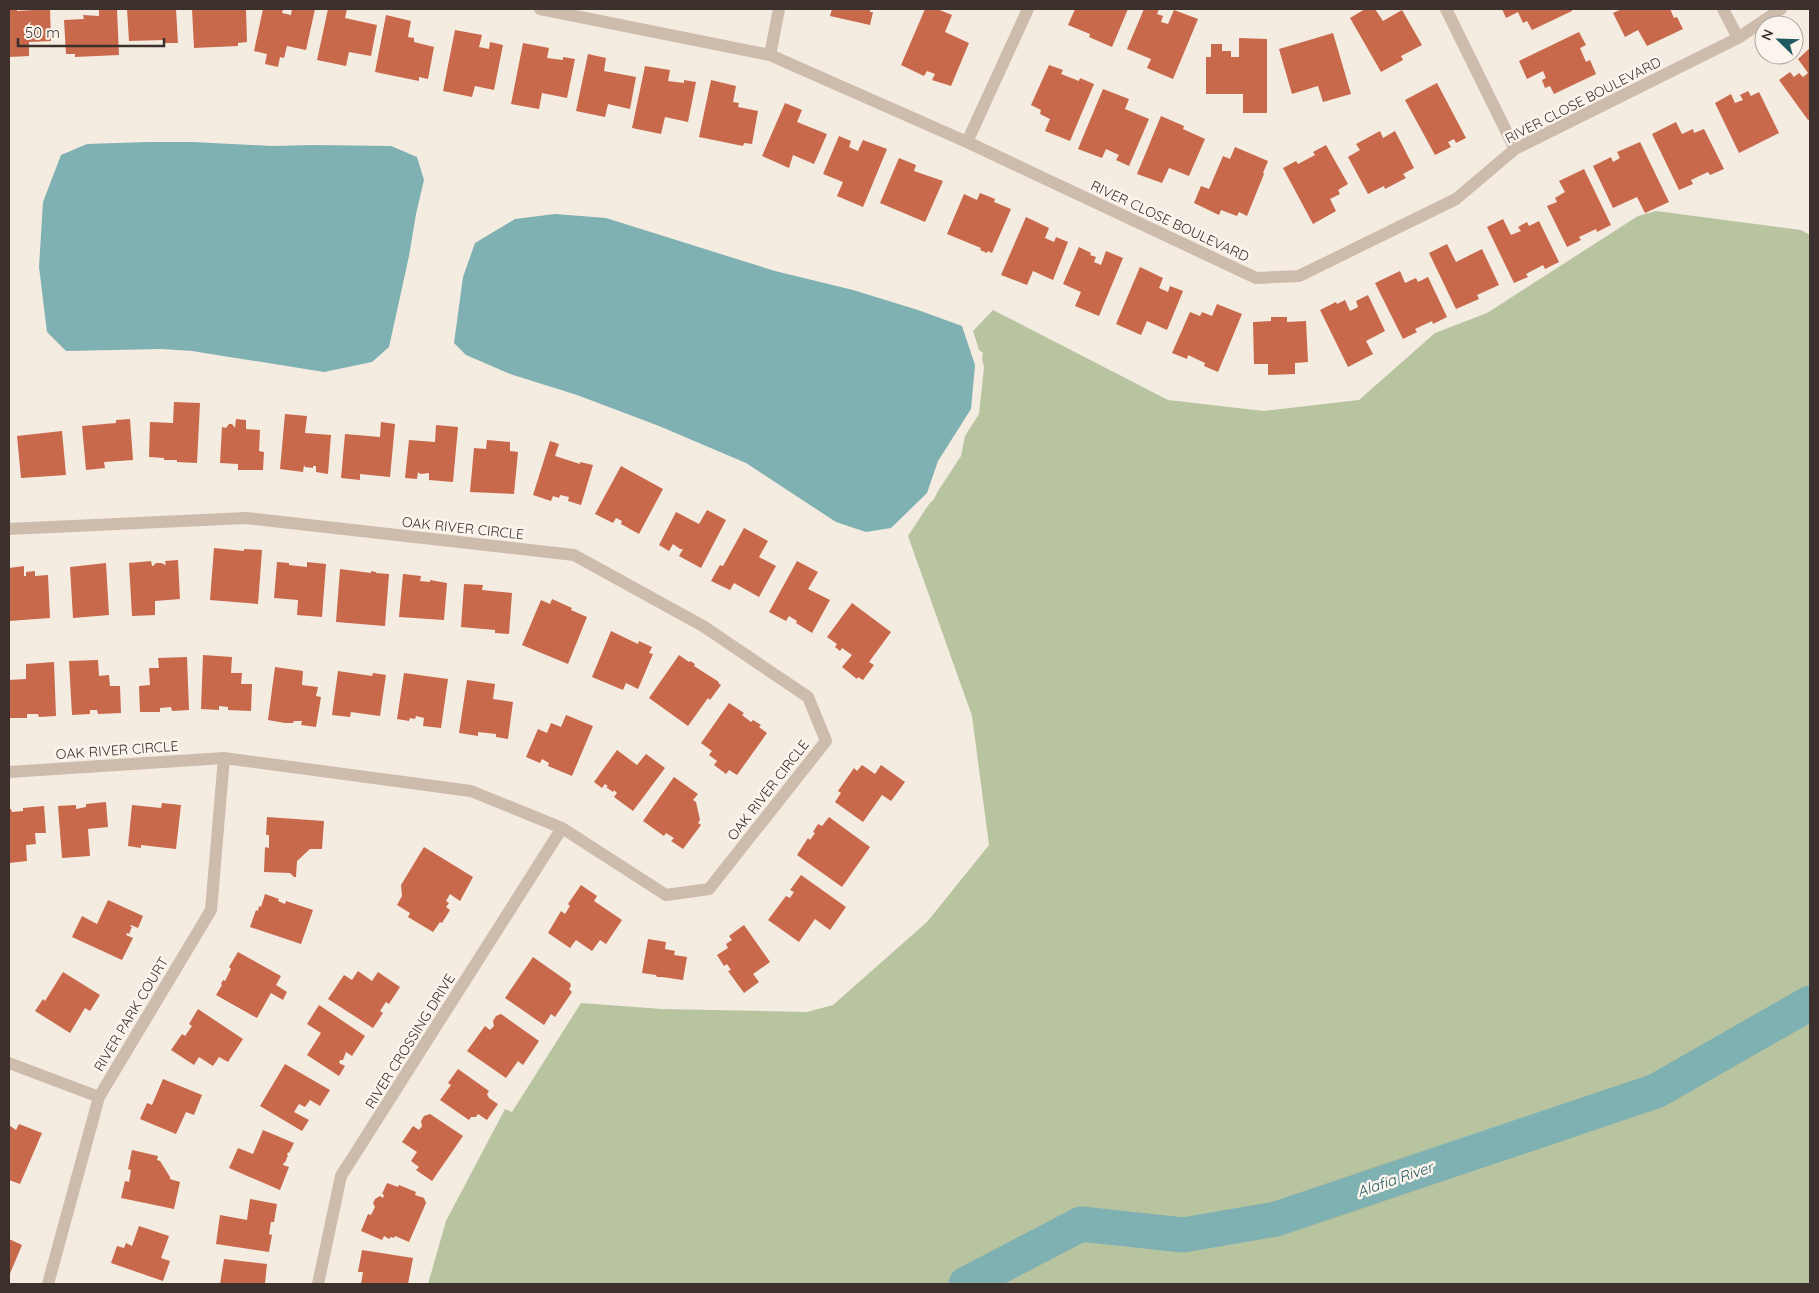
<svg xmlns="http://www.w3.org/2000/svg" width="1819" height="1293" viewBox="0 0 1819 1293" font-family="Quicksand,sans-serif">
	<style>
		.green { fill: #b8c4a0 }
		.water { fill: #7fb0b2 }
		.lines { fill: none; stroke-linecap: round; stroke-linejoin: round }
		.river { stroke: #7fb0b2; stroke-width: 35 }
		.building { fill: #c8694b }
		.street { stroke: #cdbbac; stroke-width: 12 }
		.labels { text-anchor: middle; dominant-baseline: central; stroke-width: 5; stroke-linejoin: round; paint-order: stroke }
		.street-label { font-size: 14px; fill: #3b302b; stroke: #fbf5ee }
		.water-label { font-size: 15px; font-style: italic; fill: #1f5a5e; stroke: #fbf5ee }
	</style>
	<rect width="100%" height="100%" fill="#f4ebe1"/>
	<path class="green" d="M1656,211L1801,230L1810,235V1284H428L446,1221L505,1109L512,1112L581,1003L662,1009L807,1012L833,1005L927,922L989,845L972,716L908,536L929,504L934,499L938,491L961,456L965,436L979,414L984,367L982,359L983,353L979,350L973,331L993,310L1168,400L1264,411L1359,400L1435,333L1487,313L1638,216Z"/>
	<path class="water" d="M148,142H193L273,146L313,145L391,146L417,157L424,180L416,214L409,256L389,347L372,362L324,372L192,351L162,349L66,351L47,332L39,267L43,202L61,155L87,144Z
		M555,214L606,218L775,271L853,290L918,310L962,326L975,365L971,409L938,461L927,493L891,528L866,532L836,522L746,463L659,426L577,395L510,374L466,355L454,343L463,277L475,243L515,219Z"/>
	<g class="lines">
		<path class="river" d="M966,1284L1081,1224L1183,1235L1276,1219L1656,1091L1810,1003"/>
	</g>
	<path class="building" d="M9,9H17V11L50,9L51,41L29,42V56L9,57Z
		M99,9H117L119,55L75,57V54H66L64,20L84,19L83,15L99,16Z
		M127,9H176L178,43H165L164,40L129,41Z
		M192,9H246L247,42L238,43V46L194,48Z
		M263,9H283L282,13L291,15L292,9H315L306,50L287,46L284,58L280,57L278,67L265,64L267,54L254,51Z
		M328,9H347L345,18L377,25L371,56L349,52L346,66L317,60Z
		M832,9H870V12H873L870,25L830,16Z
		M925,9H937L952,15L945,32L969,43L951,86L932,80L935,74L927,71L924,76L901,65Z
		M1075,9H1128L1112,47L1089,37L1090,34L1068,25Z
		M1144,9H1159L1157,14L1163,16L1161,22L1168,24L1174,10L1198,19L1173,79L1147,68L1151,59L1127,49Z
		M1365,9L1366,10L1375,9L1383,21L1402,10L1422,45L1401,56L1403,60L1381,72L1350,18Z
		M1502,9H1571L1572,11L1532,30L1527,21L1523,23L1518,12L1506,18Z
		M1622,9H1670L1674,18L1677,17L1683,29L1647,46L1638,30L1625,37L1613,13Z
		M386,15L411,21L408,37L414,38V42L434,47L428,79L419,77V81L375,72Z
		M455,30L482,35L479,47L489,49L490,42L503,45L494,90L475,86L472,97L443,91Z
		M1579,32L1586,45L1580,48L1586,62L1590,60L1596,74L1554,94L1550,86L1545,88L1542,80L1546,78L1543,71L1527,79L1519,61Z
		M1333,33L1351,94L1323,102L1318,86L1292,94L1279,49Z
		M1239,38L1267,39V113H1243V94H1206V57H1211V44H1222V51H1231V57H1239Z
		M523,43L549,48L547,58L563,60V57L575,59L567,98L542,93L539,109L511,104Z
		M1810,48V119L1808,120L1779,80L1790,72L1794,77L1799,73L1803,77L1808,73L1798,59Z
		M588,54L606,58L604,71L636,77L630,109L608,104L605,117L576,111Z
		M1049,65L1063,70L1061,74L1079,81L1080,78L1094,84L1070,141L1045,131L1050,119L1040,114L1041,110L1031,105Z
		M645,66L670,70L668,81L684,83V80L696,82L688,122L665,117L661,134L632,128Z
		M711,80L736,86L733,102L739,103L738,107L758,111L752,144L744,143L743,146L699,137Z
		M1437,83L1466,138L1456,143L1454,139L1448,142L1451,147L1435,155L1405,100Z
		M1103,89L1129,99L1125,109L1149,119L1129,166L1116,160L1119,155L1106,149L1102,158L1078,149Z
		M1748,91L1751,96L1759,92L1779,133L1739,153L1715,103L1731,94L1735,103L1743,100L1740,95Z
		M785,103L802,110L797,122L827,134L814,164L793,155L789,168L762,156Z
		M1161,116L1184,126L1183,129L1205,139L1189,176L1169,168L1162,183L1137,174Z
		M1676,122L1682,134L1693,129L1694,133L1704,129L1724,169L1710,175L1708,172L1691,180L1693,184L1679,190L1652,134Z
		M1380,131L1383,138L1395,131L1414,168L1403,174L1406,178L1385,189L1384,186L1368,194L1348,157L1360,150L1356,144Z
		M839,136L851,141L849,147L858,151L863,140L887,149L863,207L837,196L843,182L823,174Z
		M1640,142L1669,202L1645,213L1637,197L1613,208L1593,166L1611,157L1613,162L1620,158L1617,152Z
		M1326,145L1348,184L1338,190L1340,194L1330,199L1336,211L1313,224L1283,168L1296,161L1298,164L1315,155L1313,152Z
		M1235,147L1268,161L1263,173L1264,174L1247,216L1239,212L1237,216L1221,210L1219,215L1194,203L1201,186L1209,189L1223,156L1230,159Z
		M899,158L916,165L914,171L943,181L925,222L880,203Z
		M1584,169L1611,225L1597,232L1596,229L1579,237L1581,240L1567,247L1547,206L1557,202L1555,198L1565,192L1559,181Z
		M980,193L995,199L994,202L1011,209L992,253L988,251L987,253L980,250L981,248L947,234L964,194L977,200Z
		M1026,217L1049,228L1045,238L1054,242L1056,237L1068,242L1053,280L1033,271L1027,285L1001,275Z
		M1503,219L1511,235L1521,231L1518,227L1527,222L1529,226L1539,221L1559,262L1545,269L1543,265L1526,274L1528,277L1514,283L1487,227Z
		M1447,244L1456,262L1482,249L1499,285L1477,295L1479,299L1456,309L1429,253Z
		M1079,247L1091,253L1090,255L1096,257L1094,262L1101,265L1106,251L1123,258L1099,316L1075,306L1081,292L1063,284Z
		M1140,267L1163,278L1159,288L1168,292L1170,286L1183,291L1167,330L1147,321L1141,335L1116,324Z
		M1400,271L1405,283L1416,278L1418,282L1428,277L1447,317L1433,324L1432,321L1415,329L1417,332L1403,339L1375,283Z
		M1368,295L1385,331L1366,341L1373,354L1348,367L1320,310L1336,302L1337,304L1345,300L1350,311L1358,307L1356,301Z
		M1217,304L1242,314L1218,372L1204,366L1205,363L1188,355L1187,359L1172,353L1190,312L1200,316L1202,312L1212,316Z
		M1271,317H1287V322L1306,321L1308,362L1295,363V374L1268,375V364H1254L1253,322L1271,321Z
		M174,402L200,403L197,463L177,462V460H164V458L149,457L150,422L173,423Z
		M285,414L307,416L305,433L331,435L328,474L316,472V466H313V468L305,467L304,465L303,472L280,469Z
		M130,419L133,460L104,462L105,468L86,470L82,426L116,423V420Z
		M236,419L246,420V429L260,430L259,451L264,452L263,470H238V464L220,463L222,427L226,428L229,424H232L235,428Z
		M381,422L395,424L390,477L360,474V480L341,478L345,434L380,437Z
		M436,425L458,427L453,482L429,480V473L420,474L418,472L417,479L405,478L409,440L435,442Z
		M62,431L66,475L21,478L17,436Z
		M487,440L510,442V451L518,452L514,494L470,492L474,448L486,449Z
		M550,441L559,444L555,456L580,464V462L593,465L581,505L568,501L569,497L560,495L559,498L553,496L551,501L533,495Z
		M621,466L663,489L639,534L621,524L622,521L616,518L613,523L595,514Z
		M707,510L726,520L701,568L679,556L683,549H680L673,544L669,551L659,545L676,512L699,524Z
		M744,528L768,541L759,557L776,566L759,597L734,583L730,590L711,581L720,565L723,566Z
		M214,548L244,551V549L262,550L258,604L210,600Z
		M178,560L180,599L155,601V615L132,616L129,563L151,561L152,566H153L156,563H161L166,565L165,561Z
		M797,561L818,572L808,589L830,600L812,633L796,623L797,621L789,616L786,621L769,612Z
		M277,562L289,563V565L307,567V562L326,564L322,617L297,615L298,600L274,598Z
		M106,563L109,615L73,618L70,567Z
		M24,566V576H26V572L35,571V576L48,575L50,618L9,621V568Z
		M340,569L371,573V571L376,572V573L389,574L385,626L336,622Z
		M403,574L421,576L420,581L430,582V580L447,583L444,620L399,617Z
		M464,584L483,585L482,590L512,593L509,634L495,633V630L461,627Z
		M552,599L572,608L571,610L587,617L568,664L522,645L541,600L550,604Z
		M852,603L891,632L869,662L874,665L863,680L858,677L857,679L842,667L852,655L842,648L840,651L835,647L837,644L827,637Z
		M611,631L638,644L639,641L652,647L649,653L653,654L638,689L626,683L623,690L592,677Z
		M203,655L232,657L231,673H242L241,684H252L251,711L228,710V707L219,706V710L201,709Z
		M679,655L689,662L690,661L695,664L694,666L719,682L718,683L721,685L710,700L708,698L688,726L649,698Z
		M187,657L189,710L172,711L171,707L160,708V712H140L139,686L150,685L149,668H159L158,658Z
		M98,660L99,676L109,675L110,686H120L121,713L98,714L97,710H90V714L72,715L69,661Z
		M54,662L56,716L39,717L38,714H27V718H9V680L26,679V664Z
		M275,667L303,671L302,685L318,687L316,696L321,697L316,727L301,725L302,721H294L293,723H285L268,720Z
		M338,671L372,676L373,673L386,675L380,716L351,712L350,717L332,715Z
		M404,673L448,679L441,728L423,726L424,718L416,716L415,719L410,718L409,721L397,719Z
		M467,680L495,684L493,699L513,702L508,739L496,737V734L478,732V736L459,733Z
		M729,703L744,713L742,715L751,722L753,720L761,725L759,727L767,733L737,775L729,770L726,774L714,765L717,761L709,755L712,751L701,743Z
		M566,715L593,726L572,776L548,766L549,763L542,759L540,763L526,757L538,729L547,733L551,723L561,727Z
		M617,750L637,765L646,754L665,768L633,811L614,797L617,793L614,790L613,792L606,787L608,786L605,784L602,788L594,782Z
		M862,765L875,774L881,765L905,782L891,801L882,795L863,822L835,802L841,793L838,791L854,768L857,771Z
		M674,777L698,794L693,800L696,802L700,820L698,823L701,825L683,849L671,841L674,838L666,833L664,836L643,821Z
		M106,802L108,827L88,829L90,856L62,858L58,806L76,805V809L86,807V804Z
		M162,803L181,805L176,849L141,845V848L128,846L132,805L161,808Z
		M44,806L46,833H35L36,844L26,845L27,861L9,863V809H11L12,812L23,811V808Z
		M267,817L324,821L322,849H310L297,861L296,877H294L290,873L264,872L265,847L269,848V835H266Z
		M829,817L870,847L842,887L797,855L808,838L810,840L815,833L813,832L818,824L822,826Z
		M424,847L473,877L460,901L450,894L446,901L449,903L446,907L450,910L442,923L440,922L433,932L408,917L410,913L397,905L402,896L401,885Z
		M801,875L846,907L830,930L815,919L799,942L768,920L786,896L790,898L794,892L790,890Z
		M581,885L597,896L594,901L622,920L606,944L600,940L592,951L576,940L570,948L548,933L561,911L565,914L570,906L568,904Z
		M265,894L279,899L278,901L285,904L286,901L313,910L301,944L250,927L256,910L258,911L259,906L261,907Z
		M108,900L143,916L138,928L131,925L130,926L132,927L129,934L127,933L126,935L133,938L122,960L72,937L82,916L97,924Z
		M744,925L770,962L753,974L759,982L744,993L728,971L731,970L727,964L724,966L717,955L728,948L726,944L732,940L729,936Z
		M648,939L666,942L665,949L675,951L674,955L687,957L683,980L662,977H657L656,975L642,973Z
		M238,952L281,976L276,985L287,992L283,1000L271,993L257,1018L216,995L222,985L221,984L223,980L225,981L231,969L229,967Z
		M533,957L570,983L571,986L569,989L572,992L555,1017L551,1014L544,1025L505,998Z
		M358,971L372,981L378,972L400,987L389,1004L386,1002L380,1011L383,1013L373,1028L328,999L344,975L352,980Z
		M63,972L100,995L90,1011L85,1008L70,1033L35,1011L43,999L45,1001Z
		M319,1005L365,1036L352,1056L346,1052L343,1060H340L339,1063L345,1066L339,1076L307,1055L321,1033L307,1024Z
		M198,1009L243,1039L228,1062L219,1057L213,1066L199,1057L194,1065L171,1050L182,1034L185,1036L192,1026L189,1024Z
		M501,1014L539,1041L523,1065L518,1061L506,1078L467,1051L485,1026L490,1030L494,1026L493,1021L496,1016Z
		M285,1064L330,1090L320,1106L310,1100L305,1107L299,1104L294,1112L309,1120L302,1131L260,1106Z
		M458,1069L489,1091L487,1094L489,1098L498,1104L487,1120L478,1114L476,1117H471L469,1120L440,1100L451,1085L448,1083Z
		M163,1079L202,1095L194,1115L186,1112L176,1134L140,1119L147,1103L152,1105Z
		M430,1114L463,1136L432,1181L416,1170L419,1167L411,1161L417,1152L402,1142L413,1126L419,1130L422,1126L421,1121L424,1116Z
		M19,1124L42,1133L20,1184L9,1180V1125L16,1130Z
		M263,1130L294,1143L289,1153L288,1152L287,1155H288L285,1163L284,1162L283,1165L289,1167L280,1190L229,1168L238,1148L253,1154Z
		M132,1150L158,1156L157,1160L160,1161L170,1177V1179L180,1182L174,1209L121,1198L125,1181L129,1182L131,1170L128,1169Z
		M387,1183L398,1187L399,1185L416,1192L415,1195L424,1198L426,1203L409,1242L395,1236L394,1238L391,1237L389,1239L384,1236L382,1240L361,1231L368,1214L371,1215L375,1207L373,1203L375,1199L380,1196L383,1198L384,1195L382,1194Z
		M250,1199L277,1204L274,1222H271L269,1234L272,1235L269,1252L216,1244L220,1215L247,1220Z
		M139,1226L169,1236L161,1258L170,1261L163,1281L111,1263L117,1246L124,1248L126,1243L132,1246Z
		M9,1239L22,1245L9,1276Z
		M362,1250L413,1258L408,1284H361L363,1272H358Z
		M224,1259L267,1264L265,1283L220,1284Z"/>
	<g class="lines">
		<path class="street" d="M540,9L770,55L967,142L1256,278L1299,276L1456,199L1515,149L1738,38L1781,9
			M1446,9L1515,149
			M1723,9L1738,38
			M770,55L779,9
			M967,142L1028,9
			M9,529L246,518L574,555L703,626L808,697L826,741L709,889L666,895L562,828L471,791L224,758L9,772
			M9,1063L99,1097
			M48,1284L99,1097L211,910L224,758
			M318,1284L341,1176L562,828"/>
	</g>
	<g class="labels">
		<g class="street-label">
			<text transform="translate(1583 100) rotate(-27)">RIVER CLOSE BOULEVARD</text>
			<text transform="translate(1170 221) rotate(25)">RIVER CLOSE BOULEVARD</text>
			<text transform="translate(463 528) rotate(6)">OAK RIVER CIRCLE</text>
			<text transform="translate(117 750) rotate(-4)">OAK RIVER CIRCLE</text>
			<text transform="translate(768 790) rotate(-52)">OAK RIVER CIRCLE</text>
			<text transform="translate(131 1014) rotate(-59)">RIVER PARK COURT</text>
			<text transform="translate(410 1041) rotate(-58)">RIVER CROSSING DRIVE</text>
		</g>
		<g class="water-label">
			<text transform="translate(1395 1179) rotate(-19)">Alafia River</text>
		</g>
	</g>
	<rect width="1819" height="1293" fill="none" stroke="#3b302b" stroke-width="20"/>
	<g transform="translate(1779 40) rotate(293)"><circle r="24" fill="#fbf5ee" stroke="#aea6a0"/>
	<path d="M0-4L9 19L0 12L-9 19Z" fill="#1f5a5e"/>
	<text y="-8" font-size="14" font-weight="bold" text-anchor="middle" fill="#3b302b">N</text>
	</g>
	<path d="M18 38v8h146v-8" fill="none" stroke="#3b302b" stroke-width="2.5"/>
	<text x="25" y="38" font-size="15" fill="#3b302b" stroke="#fbf5ee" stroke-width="4" paint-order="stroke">50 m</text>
</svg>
